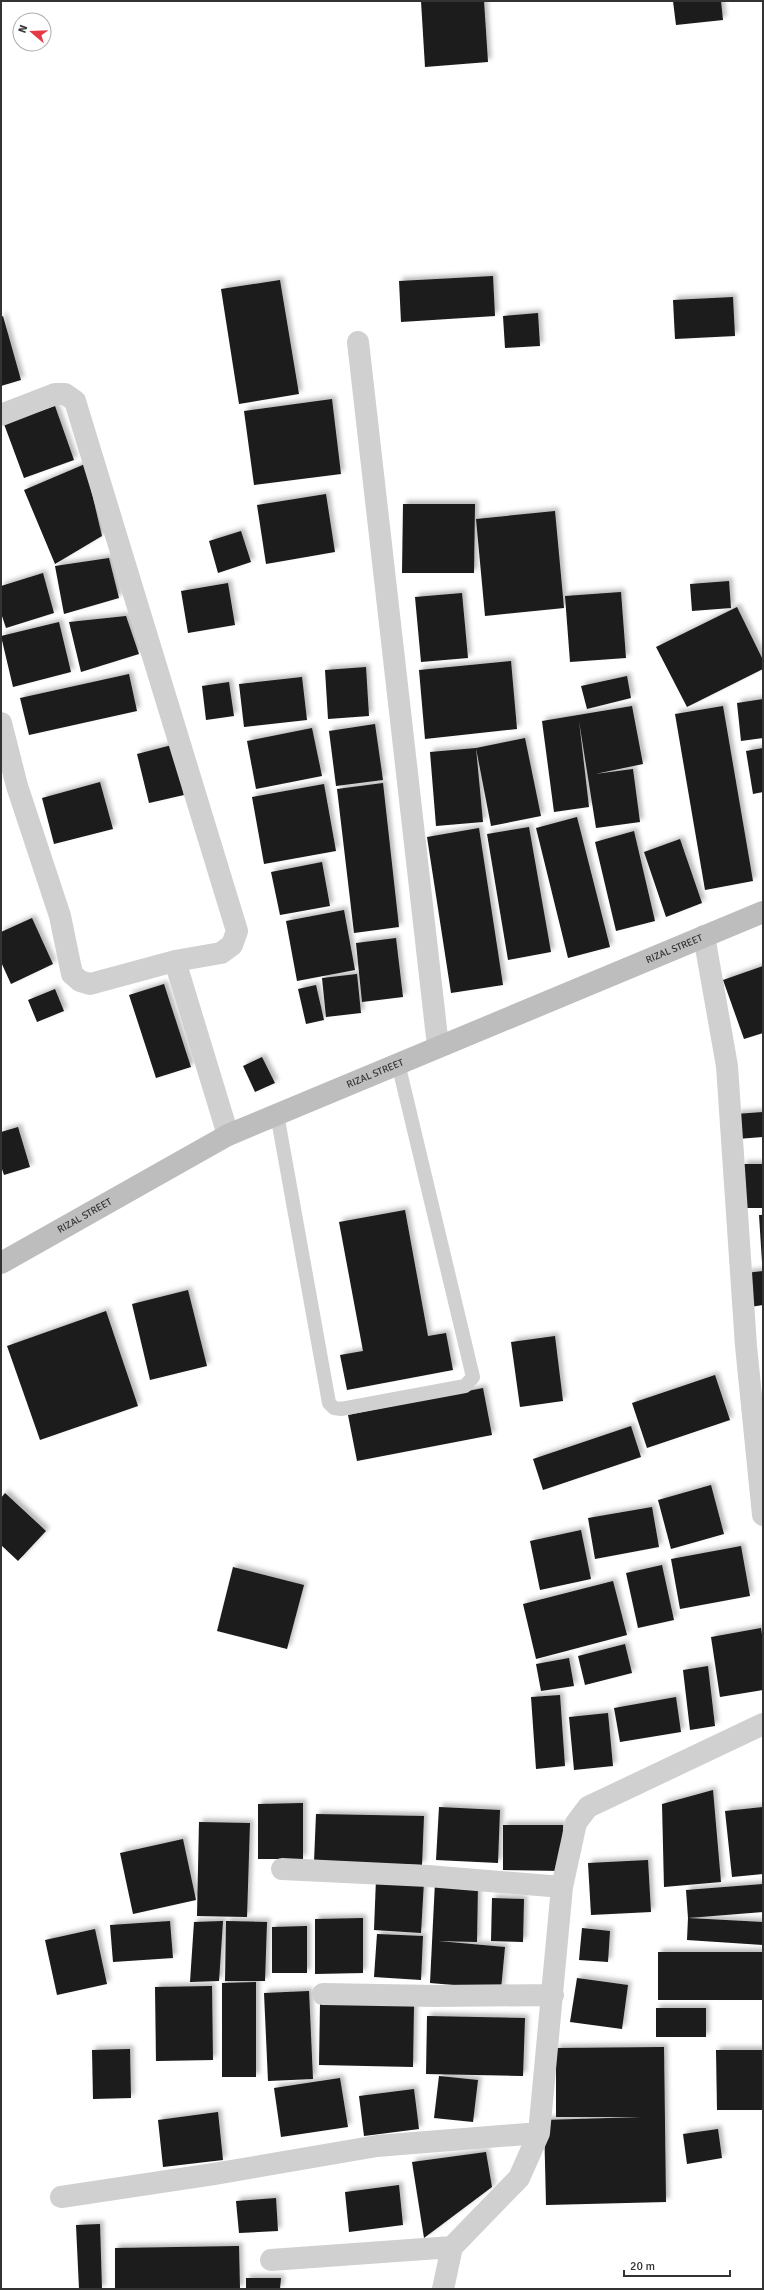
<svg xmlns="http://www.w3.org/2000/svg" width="764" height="2290" viewBox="0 0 764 2290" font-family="Signika,sans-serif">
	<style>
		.building { fill: #1a1a1a; filter: url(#shadow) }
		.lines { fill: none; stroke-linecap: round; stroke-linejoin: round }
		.service { stroke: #d0d0d0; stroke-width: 14 }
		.minor { stroke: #d0d0d0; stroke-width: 22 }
		.secondary { stroke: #bdbdbd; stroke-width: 22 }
		.labels { text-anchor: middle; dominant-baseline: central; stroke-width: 4; stroke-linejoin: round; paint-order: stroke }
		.street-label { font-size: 10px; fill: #333; stroke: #fff }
	</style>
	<defs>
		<filter id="shadow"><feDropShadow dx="3.5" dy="-3.5" stdDeviation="2" flood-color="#0004"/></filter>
	</defs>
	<rect width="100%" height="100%" fill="#fff"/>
	<path class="building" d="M421,1H484L488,62L425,67Z
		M673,1H721L723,20L676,25Z
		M493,276L495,316L401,322L399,281Z
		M280,280L299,394L239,404L221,289Z
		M733,297L735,336L675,339L673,300Z
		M538,313L540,346L505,348L503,316Z
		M3,316L21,380L1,386V317Z
		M332,399L341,474L254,485L244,411Z
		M55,406L74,460L24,478L4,424Z
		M85,464L102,536L55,564L24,490Z
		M326,494L335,552L266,564L257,505Z
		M403,504H475L474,573H402Z
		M555,511L564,608L485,616L476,519Z
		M241,531L251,562L218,573L209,541Z
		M109,558L119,598L64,614L55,566Z
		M43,573L54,613L6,628L1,613V586Z
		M729,581L731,608L692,611L690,584Z
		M228,583L235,625L188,633L181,591Z
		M621,592L626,658L570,662L565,596Z
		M462,593L468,658L421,662L415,597Z
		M737,607L763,660V669L687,707L656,647Z
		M126,616L139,654L81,672L69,622Z
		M59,622L71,672L13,687L1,636Z
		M511,661L517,729L425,739L419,670Z
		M366,667L369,716L328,719L325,670Z
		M129,674L137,711L29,735L20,698Z
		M627,676L631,698L587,709L581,686Z
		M302,677L307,720L244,727L239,684Z
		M229,682L234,716L206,720L202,686Z
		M763,699V738L741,741L737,703Z
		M632,706L643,764L595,774L633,769L640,822L596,828L579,721L589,807L554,812L542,721Z
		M723,706L753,881L705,890L675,714Z
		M375,724L383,780L336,786L329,731Z
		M312,728L322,776L256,789L247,741Z
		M525,738L541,816L491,826L476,748L483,822L436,826L430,752L476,748Z
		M172,745L184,795L149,803L137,754Z
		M763,748V792L753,794L746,751Z
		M100,782L113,829L54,844L42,798Z
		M383,783L399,927L354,933L337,789Z
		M324,784L336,851L264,864L252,797Z
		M577,817L610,947L568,958L536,828Z
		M529,827L551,952L508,960L487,834Z
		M479,828L503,985L451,993L427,837Z
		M634,831L655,921L616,931L595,842Z
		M680,839L702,903L666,917L644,852Z
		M322,862L330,906L280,915L271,872Z
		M344,910L355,970L297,981L286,921Z
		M32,918L53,964L11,984L1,962V932Z
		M396,938L403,997L362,1002L356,943Z
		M763,966V1033L744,1039L723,980Z
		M357,974L361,1013L326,1017L322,978Z
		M164,984L191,1067L156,1078L129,995Z
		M316,985L324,1020L306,1024L298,989Z
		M55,989L64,1011L37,1022L28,1000Z
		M262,1057L275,1083L255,1092L243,1066Z
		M763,1112V1137L737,1139L736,1114Z
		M18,1127L30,1167L4,1175L1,1166V1132Z
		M743,1164H763V1208H743Z
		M405,1210L428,1336L446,1333L453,1370L347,1390L340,1355L363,1351L339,1222Z
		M759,1215H763V1262H762Z
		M763,1271V1305L750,1307L746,1273Z
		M188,1290L207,1366L150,1380L132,1304Z
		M106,1311L138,1406L40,1440L7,1346Z
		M555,1336L563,1401L520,1407L511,1342Z
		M715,1375L730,1420L647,1448L632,1403Z
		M483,1388L492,1435L357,1461L348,1415Z
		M631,1426L641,1457L543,1490L533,1459Z
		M711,1485L724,1534L671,1549L658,1500Z
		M5,1493L46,1531L18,1561L1,1545V1498Z
		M652,1507L659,1547L595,1559L588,1518Z
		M581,1530L591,1579L540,1590L530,1541Z
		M741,1546L750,1596L680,1609L671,1559Z
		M662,1565L674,1620L638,1628L626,1573Z
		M233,1567L304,1585L287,1649L217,1631Z
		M613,1581L627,1635L536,1659L523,1604Z
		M761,1628L763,1641V1690L720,1697L711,1637Z
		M625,1644L632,1673L585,1685L578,1656Z
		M569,1658L574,1686L541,1691L536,1664Z
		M708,1666L715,1726L690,1730L683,1670Z
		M560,1695L565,1766L536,1769L531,1697Z
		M676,1697L681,1732L620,1742L614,1708Z
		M608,1713L613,1766L574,1770L569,1717Z
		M713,1790L721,1882L664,1887L662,1804Z
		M303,1803V1859H258V1804Z
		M439,1807L500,1810L498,1863L436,1860Z
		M763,1807V1874L732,1877L725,1811Z
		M316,1814L424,1816L422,1865L314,1862Z
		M199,1822L250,1823L247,1917L197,1916Z
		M503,1825H563L562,1871L503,1870Z
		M183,1839L196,1900L133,1914L120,1853Z
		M648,1860L651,1912L591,1915L588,1863Z
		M376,1879L424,1881L421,1933L374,1930Z
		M435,1882L478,1883L477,1942L438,1941L505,1947L501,1989L430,1983Z
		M763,1884V1912L688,1918L686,1890Z
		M492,1898L524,1899L523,1942L491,1941Z
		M363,1918V1973L315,1974V1919Z
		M688,1918L763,1922V1945L687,1940Z
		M170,1921L173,1958L113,1962L110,1925Z
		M223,1921L219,1981L190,1982L194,1922Z
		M226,1921L267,1922L265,1981H225Z
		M307,1926V1973H272V1927Z
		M582,1928L610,1931L608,1962L579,1960Z
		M95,1929L107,1984L57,1995L45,1940Z
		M377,1934L423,1936L421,1980L374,1977Z
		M658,1952H763V2000H658Z
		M577,1978L628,1985L622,2029L570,2022Z
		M256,1982V2077H222V1983Z
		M212,1986L213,2060L156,2061L155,1987Z
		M309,1991L313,2079L268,2081L264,1993Z
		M320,2004L414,2005L413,2067L319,2065Z
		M656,2008H706V2037H656Z
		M427,2016L525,2018L523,2076L426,2074Z
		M664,2047L666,2202L546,2205L544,2120L642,2117H556V2048Z
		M130,2049L131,2098L93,2099L92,2050Z
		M716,2050H763V2110H717Z
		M439,2076L478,2080L473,2122L434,2118Z
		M340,2078L348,2127L281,2137L274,2088Z
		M414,2089L419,2129L364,2136L359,2096Z
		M218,2112L223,2160L163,2167L158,2120Z
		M718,2129L722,2158L687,2164L683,2134Z
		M486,2152L492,2187L424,2238L412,2162Z
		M399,2185L403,2225L349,2232L345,2192Z
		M276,2198L278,2231L239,2233L236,2201Z
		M100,2224L102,2289H79L76,2225Z
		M239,2246L240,2289H115V2248Z
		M246,2278H281L280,2289H246Z"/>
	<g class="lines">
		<path class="service" d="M277,1114L329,1403L334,1408L341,1409L465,1386L473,1377L398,1063"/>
		<path class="minor" d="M358,342L438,1046
			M1,415L55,394H65L75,401L237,931L232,945L221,953L175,961L228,1135
			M1,723L17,786L60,916L72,974L80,981L90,984L175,961
			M704,936L727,1066L746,1346L763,1515
			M282,1869L428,1876L562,1887
			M323,1994L435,1996L553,1995
			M61,2197L214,2174L377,2146L539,2133
			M271,2260L452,2247L519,2178L539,2133L562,1887L576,1823L588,1807L763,1724
			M443,2289L452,2247"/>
		<path class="secondary" id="s1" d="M1,1263L228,1135L763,912"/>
	</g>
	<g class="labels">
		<g class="street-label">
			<text stroke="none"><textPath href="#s1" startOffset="744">RIZAL STREET</textPath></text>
			<text stroke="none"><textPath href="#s1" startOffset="420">RIZAL STREET</textPath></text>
			<text stroke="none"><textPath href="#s1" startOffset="96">RIZAL STREET</textPath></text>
		</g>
	</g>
	<rect width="764" height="2290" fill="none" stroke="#333333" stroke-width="4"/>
	<g transform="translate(32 32) rotate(289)"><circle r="19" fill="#ffffff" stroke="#adadad"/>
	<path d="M0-3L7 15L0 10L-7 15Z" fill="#e63946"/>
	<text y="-6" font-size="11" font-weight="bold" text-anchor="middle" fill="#333333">N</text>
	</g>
	<path d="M624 2270v6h106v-6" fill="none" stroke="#333333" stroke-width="2"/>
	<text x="630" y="2270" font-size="12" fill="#333333" stroke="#ffffff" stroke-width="3" paint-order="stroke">20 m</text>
</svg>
